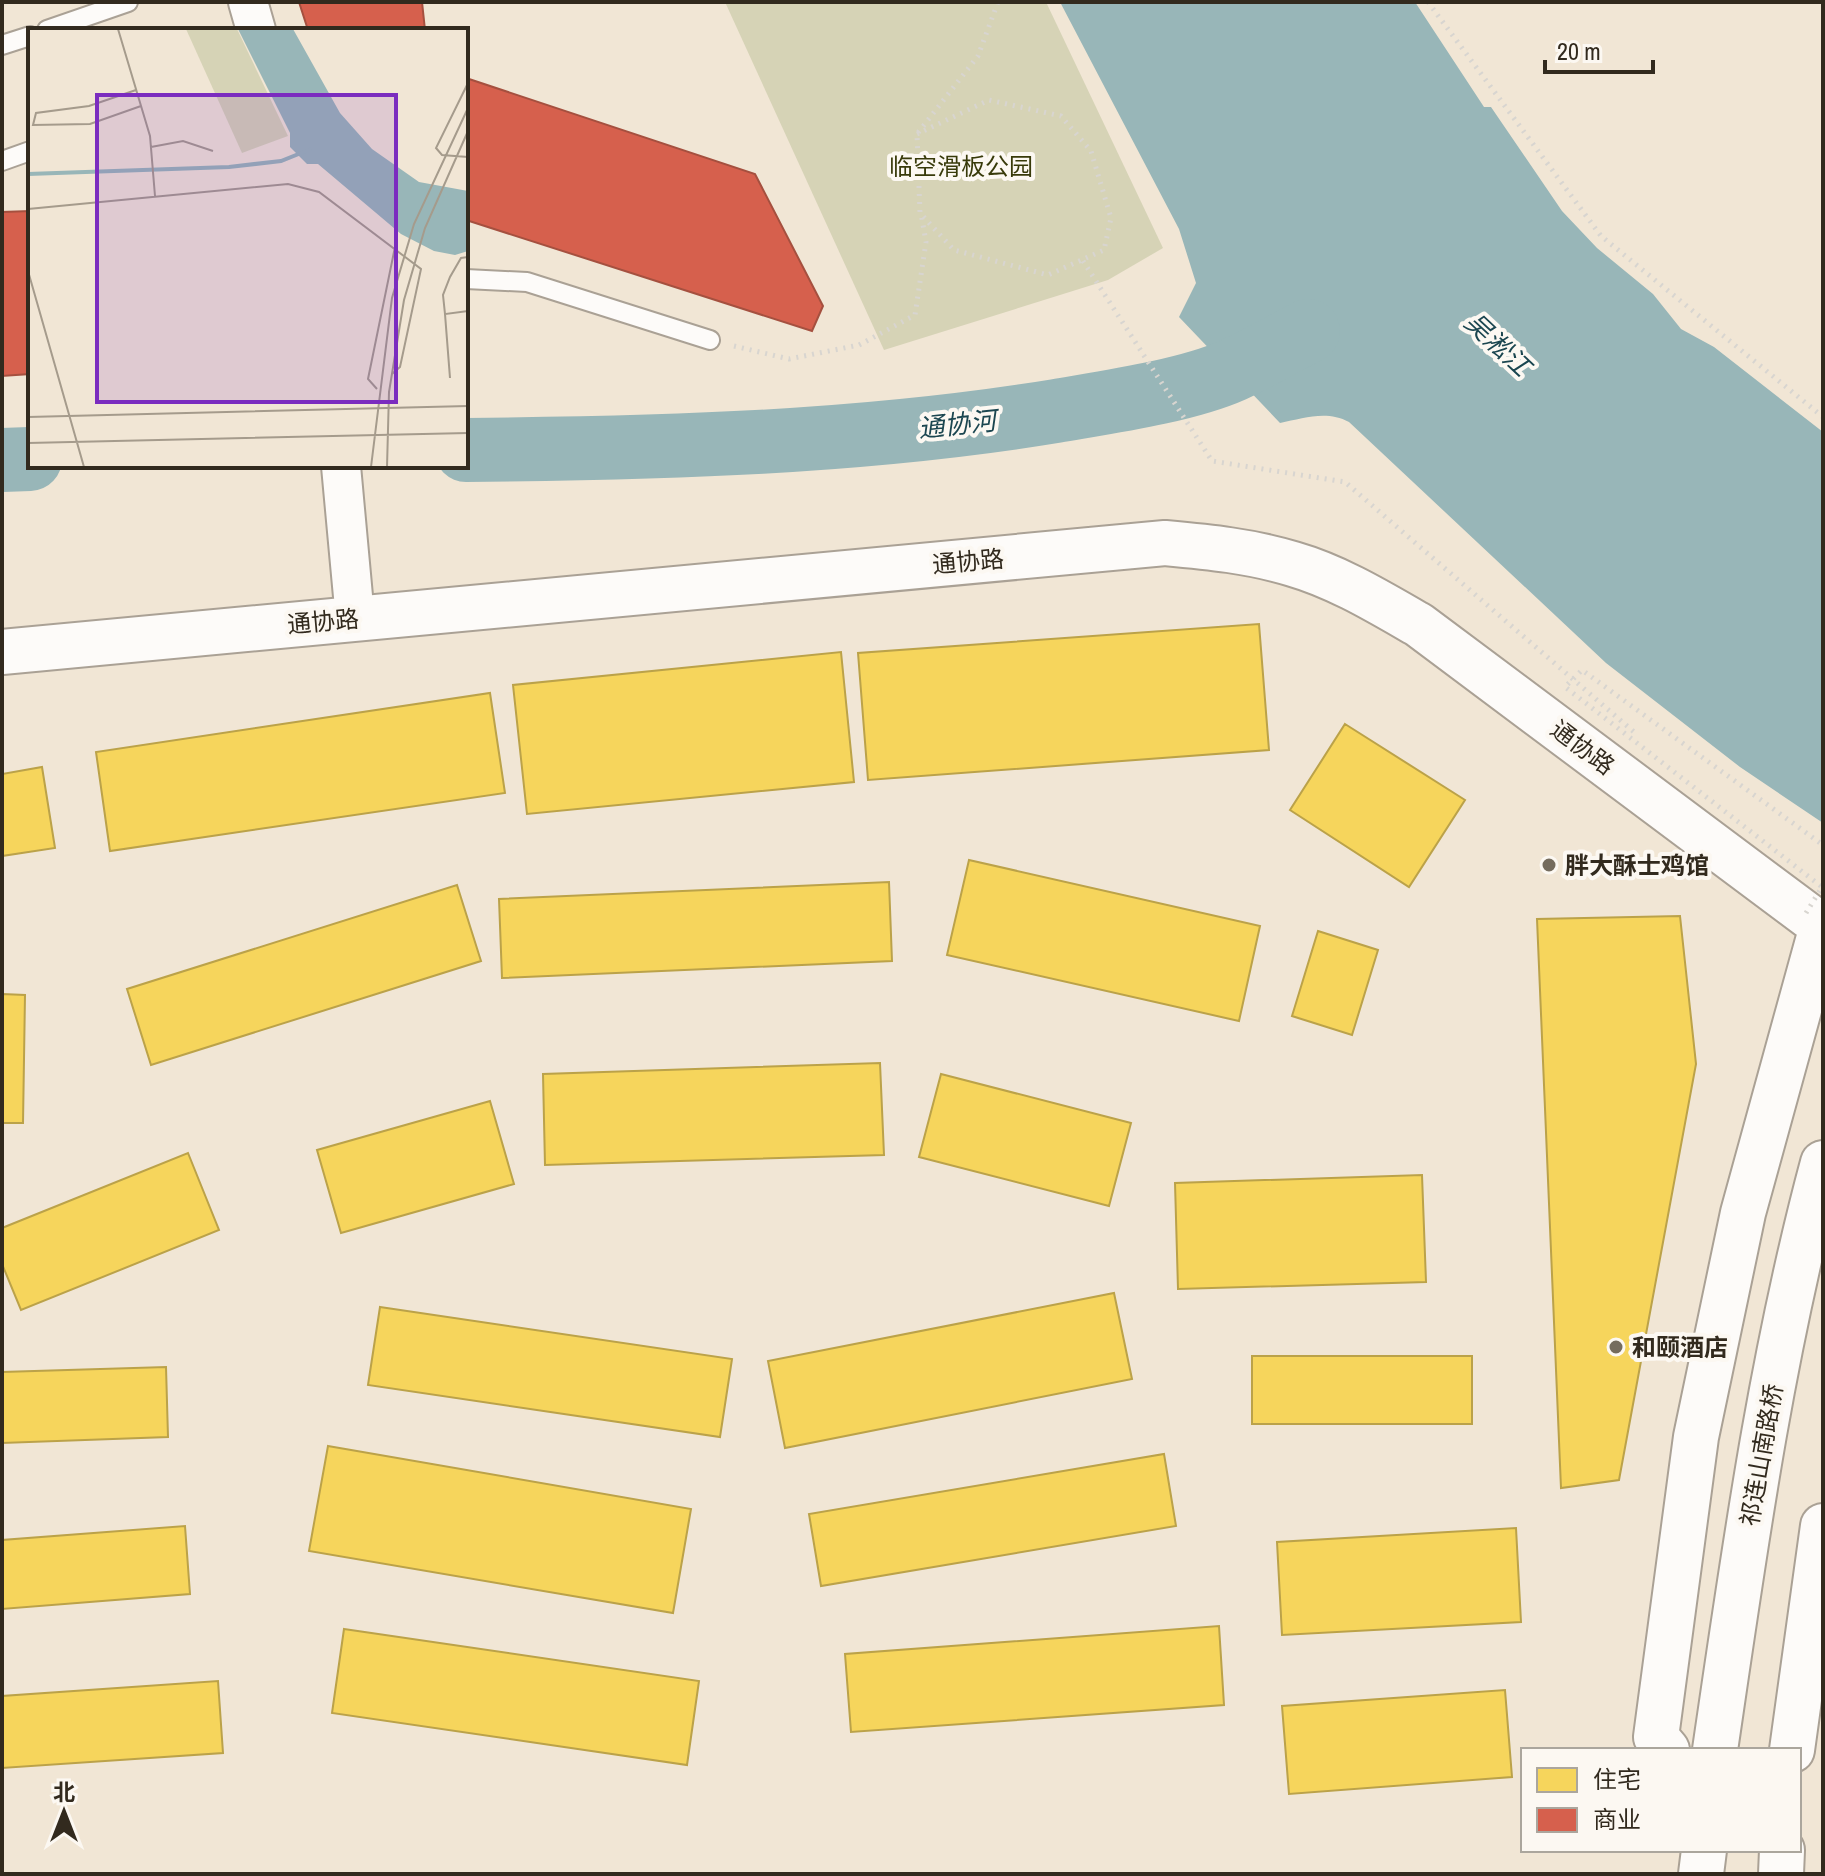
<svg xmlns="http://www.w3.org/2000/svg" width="1825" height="1876" viewBox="0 0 1825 1876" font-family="'Archivo Narrow','Noto Sans SC',sans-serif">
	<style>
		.green { fill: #d6d3b6 }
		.water { fill: #98b6b8 }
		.homes { fill: #f6d55c; stroke: #bba249; stroke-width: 2 }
		.shops { fill: #d6604d; stroke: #a5503f; stroke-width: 2 }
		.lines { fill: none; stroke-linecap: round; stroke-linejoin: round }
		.river { stroke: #98b6b8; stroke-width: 64 }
		.lane-casing { stroke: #aaa195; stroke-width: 22 }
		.street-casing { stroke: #aaa195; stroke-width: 42 }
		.secondary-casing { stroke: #aaa195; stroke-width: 48 }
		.primary-casing { stroke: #aaa195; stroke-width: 48 }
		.path { stroke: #d8d5d0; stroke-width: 5; stroke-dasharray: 2 6; stroke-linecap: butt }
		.lane { stroke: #fdfbf9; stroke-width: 18 }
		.street { stroke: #fdfbf9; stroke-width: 38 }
		.secondary { stroke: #fdfbf9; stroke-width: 44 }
		.primary { stroke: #fdfbf9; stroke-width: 44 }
		.path-bridge { stroke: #d8d5d0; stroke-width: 5; stroke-dasharray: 2 6; stroke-linecap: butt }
		.poi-dot { fill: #756c5e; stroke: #fcf8f2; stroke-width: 3 }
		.labels { text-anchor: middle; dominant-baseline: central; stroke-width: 8; stroke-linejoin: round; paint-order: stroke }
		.park-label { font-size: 24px; fill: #383a0a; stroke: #fcf8f2 }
		.street-label { font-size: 24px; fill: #322a1e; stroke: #fcf8f2 }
		.poi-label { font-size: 24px; font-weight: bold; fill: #322a1e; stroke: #fcf8f2; text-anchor: start }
		.water-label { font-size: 26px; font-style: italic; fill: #1b4650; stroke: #fcf8f2 }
		.inset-river { fill: none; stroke: #98b6b8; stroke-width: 4 }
		.inset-road { fill: none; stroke: #a59b8c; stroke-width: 2 }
		.view { fill: #7b2cbf; fill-opacity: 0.15; stroke: #7b2cbf; stroke-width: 4 }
		.inset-edge { fill: none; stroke: #322a1e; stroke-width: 4 }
	</style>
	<rect width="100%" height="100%" fill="#f1e6d5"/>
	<path class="green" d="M725,2H1046L1163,248L1108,280L884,350Z"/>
	<path class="water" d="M1060,2H1415L1484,107H1491L1562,211L1597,248L1653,294L1681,329L1714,347L1823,432V823L1740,767L1606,663L1349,422C1327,410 1304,418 1280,423L1179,317L1196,283L1179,229Z"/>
	<path class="homes" d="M1259,624L1269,750L868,780L858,653Z
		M841,652L854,782L527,814L513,685Z
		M490,693L505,793L110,851L96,752Z
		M1345,724L1465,800L1409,887L1290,810Z
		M42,767L55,848L2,856V774Z
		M969,860L1260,926L1239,1021L947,955Z
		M889,882L892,961L502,978L499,899Z
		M457,885L481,961L151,1065L127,989Z
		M1680,916L1696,1064L1619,1480L1561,1488L1537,919Z
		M1318,931L1378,950L1352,1035L1292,1016Z
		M2,994L25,995L23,1123H2Z
		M880,1063L884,1155L545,1165L543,1074Z
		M941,1074L1131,1123L1109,1206L919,1157Z
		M490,1101L514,1184L341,1233L317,1150Z
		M188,1153L219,1230L21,1310L2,1264V1228Z
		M1422,1175L1426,1282L1178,1289L1175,1183Z
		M1114,1293L1132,1379L785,1448L768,1361Z
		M380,1307L732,1359L720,1437L368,1385Z
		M1252,1356H1472V1424H1252Z
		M166,1367L168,1437L2,1443V1372Z
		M328,1446L691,1509L673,1613L309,1551Z
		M1164,1454L1176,1526L821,1586L809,1514Z
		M185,1526L190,1594L2,1609V1540Z
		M1516,1528L1521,1622L1282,1635L1277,1542Z
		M1219,1626L1224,1705L851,1732L845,1654Z
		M344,1629L699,1681L687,1765L332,1713Z
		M218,1681L223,1753L2,1768V1696Z
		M1505,1690L1512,1777L1289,1794L1282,1706Z"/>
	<path class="shops" d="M299,2H422L425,30H308Z
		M466,78L755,174L823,306L812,331L466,220Z
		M30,211V374L2,376V212Z"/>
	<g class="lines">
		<path class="river" d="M466,450C663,448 861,443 1056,411C1108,402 1186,391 1233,370C1258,359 1283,344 1308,331
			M2,460L30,459"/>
		<g class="lane-casing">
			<path id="lane" d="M47,30L128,2
				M2,45L30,36
				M2,161L30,151
				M466,279L527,282L710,340"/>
		</g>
		<g class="street-casing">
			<path id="street" d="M248,2L256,30
				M341,466L355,618"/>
		</g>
		<g class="secondary-casing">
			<path id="secondary" d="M2,652L1165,543C1208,547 1251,551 1293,564C1338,577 1379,602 1419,625L1823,927
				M1667,1750L1656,1737L1696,1437L1743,1213L1822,926"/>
		</g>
		<g class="primary-casing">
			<path id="primary" d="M1715,1750C1744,1553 1771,1356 1823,1163
				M1792,1750L1823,1526
				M1701,1874L1704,1850
				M1781,1874L1782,1850"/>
		</g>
		<path class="path" d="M1428,2L1601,236L1823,417
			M917,134L989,100L1061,116L1091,151L1111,218L1104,250L1048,275L954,250L920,213L917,134L978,56L998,2
			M1083,261L1212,461L1345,482L1634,732
			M734,346L789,359L859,345L915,315L926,242L921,213"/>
		<use href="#lane" class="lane"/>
		<use href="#street" class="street"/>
		<use href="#secondary" class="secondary"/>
		<use href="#primary" class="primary"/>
		<path class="path-bridge" d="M1806,913L1822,887L1565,687L1582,670L1823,845"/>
	</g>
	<g class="poi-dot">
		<circle cx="1549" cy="865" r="8"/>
		<circle cx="1616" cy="1347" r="8"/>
	</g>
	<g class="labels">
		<g class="park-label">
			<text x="961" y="166">临空滑板公园</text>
		</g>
		<g class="street-label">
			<text transform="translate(968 561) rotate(-5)">通协路</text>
			<text transform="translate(323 621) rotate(-5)">通协路</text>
			<text transform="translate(1583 747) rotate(37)">通协路</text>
			<text transform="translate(1761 1455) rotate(-80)">祁连山南路桥</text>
		</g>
		<g class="poi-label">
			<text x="1565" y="865">胖大酥士鸡馆</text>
			<text x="1632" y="1347">和颐酒店</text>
		</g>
		<g class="water-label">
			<text transform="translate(1498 344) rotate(43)">吴淞江</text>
			<text transform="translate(957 424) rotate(-6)">通协河</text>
		</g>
	</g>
	<g transform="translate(28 28)">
		<rect width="440" height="440" fill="#f1e6d5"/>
		<path d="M158,1H209L260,108L214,125Z" fill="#d6d3b6"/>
		<path d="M210,1H265L312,85L344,121L391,154L440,163V223L427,227L406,223L373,206L290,136H279L262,119V105Z" fill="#98b6b8"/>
		<path class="inset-river" d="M0,146L201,139L253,133L283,121"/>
		<path class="inset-road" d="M90,1L122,108L127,168M440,55L408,120L414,127L440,129M108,62L61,78L8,85L5,97L62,96L113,78M123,119L155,113L185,123M0,181L260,156L291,164L393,241L372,339L364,346M0,243L56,439M417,286L415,267L422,249L433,230L440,229M422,350L417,286L440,283M349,361L340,351L367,219M0,389L440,378M0,415L440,405M343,439L364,270L386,196L440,80M359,439L361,364L376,272L397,200L440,103"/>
		<path class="view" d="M69,67H368V374H69Z"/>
		<rect width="440" height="440" class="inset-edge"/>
	</g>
	<rect width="1825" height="1876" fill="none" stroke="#322a1e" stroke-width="8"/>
	<rect x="1521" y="1748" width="280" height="104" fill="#fcf8f2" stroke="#aba69d" stroke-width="2"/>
	<rect x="1537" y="1768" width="40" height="24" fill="#f6d55c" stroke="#aba69d" stroke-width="2"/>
	<text x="1593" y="1788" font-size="24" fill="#322a1e">住宅</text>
	<rect x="1537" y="1808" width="40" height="24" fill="#d6604d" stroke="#aba69d" stroke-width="2"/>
	<text x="1593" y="1828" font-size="24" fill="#322a1e">商业</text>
	<g transform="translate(64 1812)" stroke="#fcf8f2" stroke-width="6" paint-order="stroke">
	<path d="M0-6L14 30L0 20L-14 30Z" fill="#322a1e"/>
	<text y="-12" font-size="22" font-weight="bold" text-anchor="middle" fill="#322a1e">北</text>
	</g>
	<path d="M1545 60v12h108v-12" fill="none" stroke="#322a1e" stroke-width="4"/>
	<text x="1557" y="60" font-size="24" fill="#322a1e" stroke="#fcf8f2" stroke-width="6" paint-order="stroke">20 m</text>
</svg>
